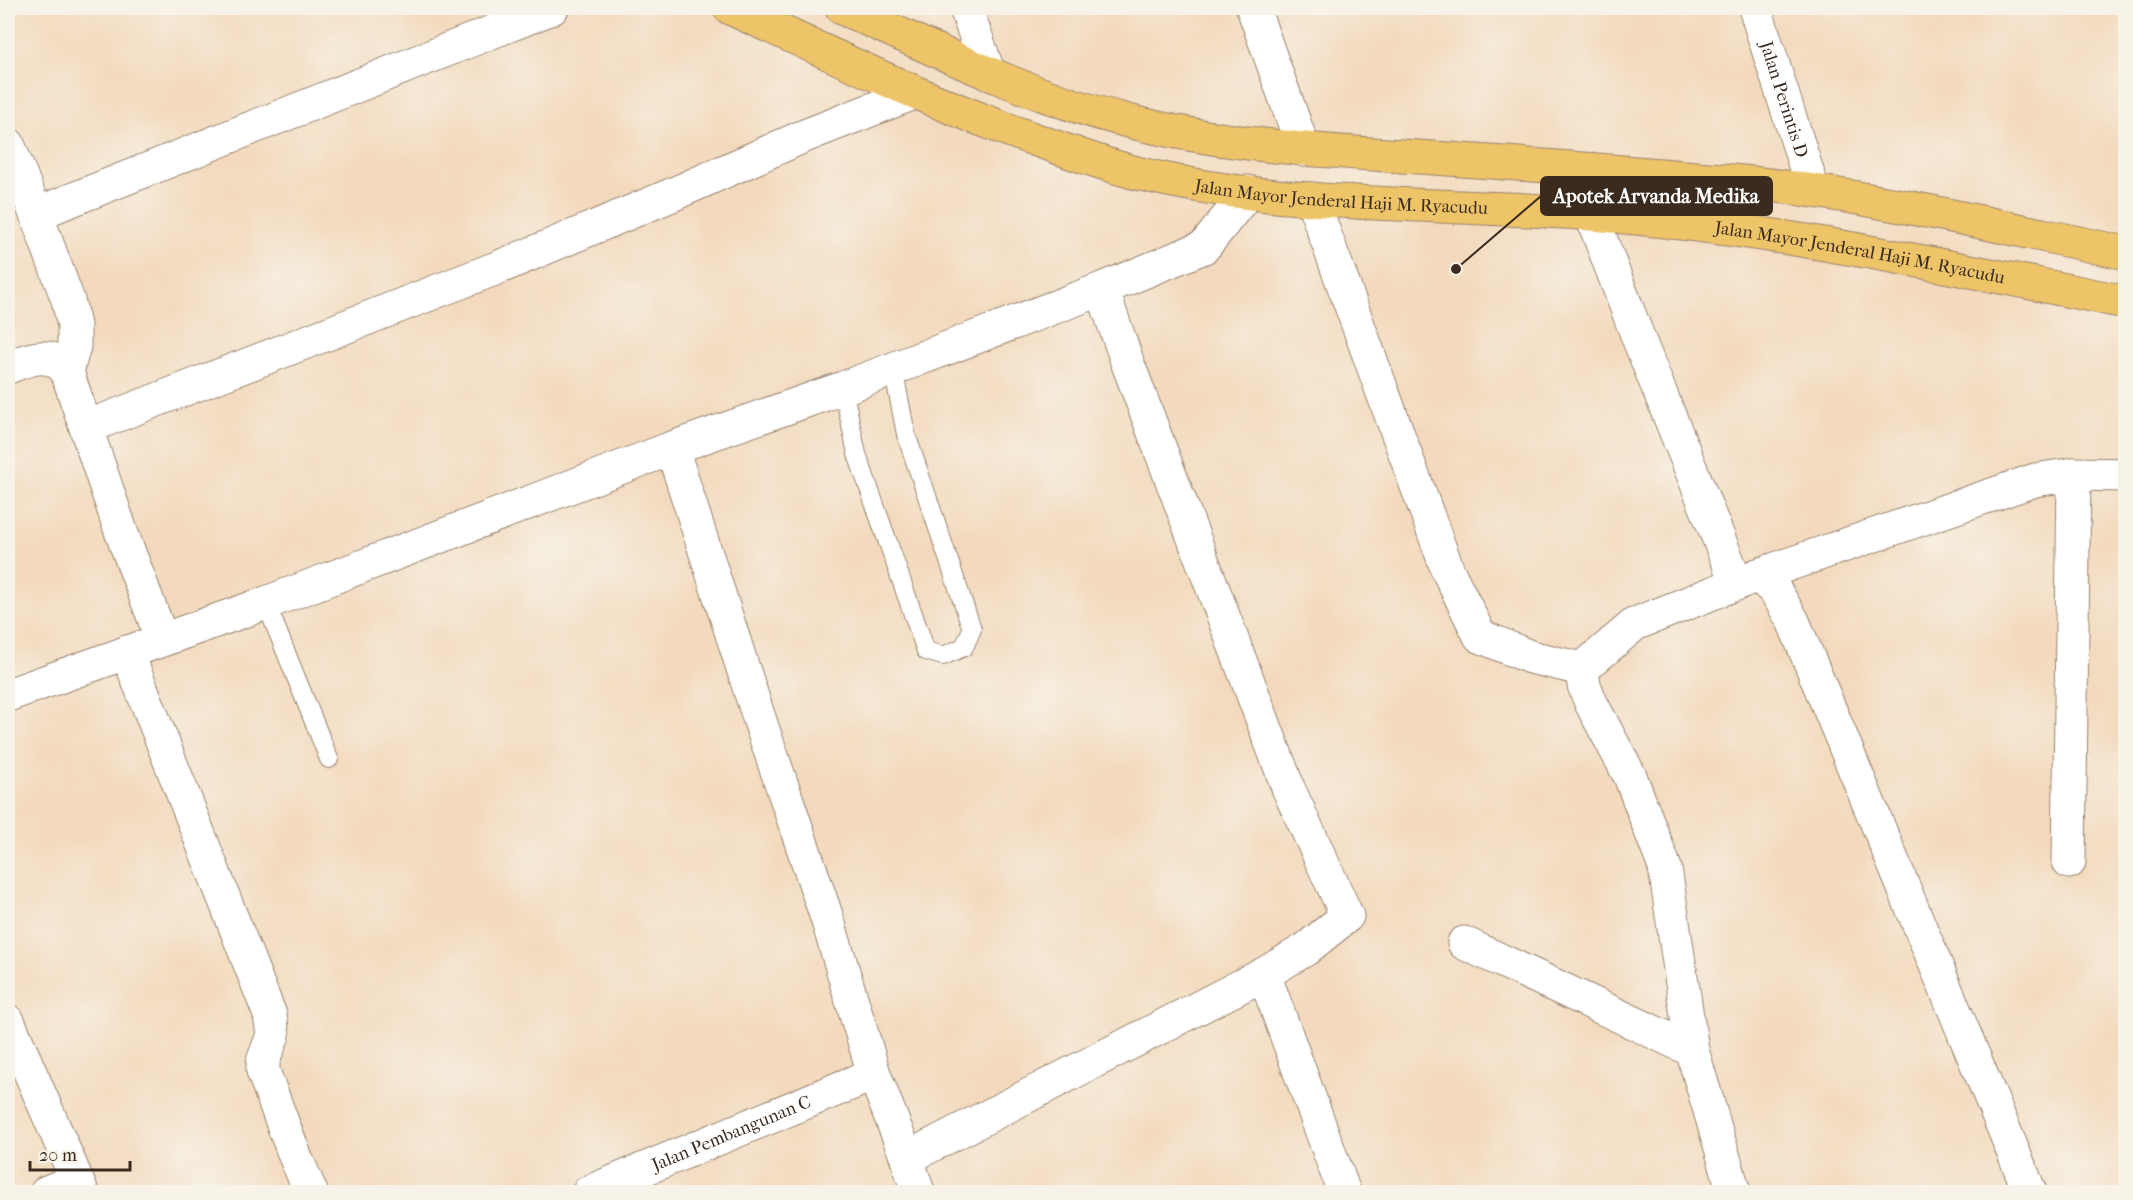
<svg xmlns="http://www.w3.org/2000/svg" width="2133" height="1200" viewBox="0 0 2133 1200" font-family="'IM FELL French Canon',serif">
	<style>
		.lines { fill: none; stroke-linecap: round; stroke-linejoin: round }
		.lane-casing { stroke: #97826e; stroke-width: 20 }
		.street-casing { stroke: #97826e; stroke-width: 35 }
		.primary-casing { stroke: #97826e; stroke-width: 35 }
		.lane { stroke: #fff; stroke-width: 18 }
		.street { stroke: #fff; stroke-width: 33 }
		.primary { stroke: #eec469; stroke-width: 33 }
		.labels { text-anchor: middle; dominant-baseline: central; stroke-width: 4.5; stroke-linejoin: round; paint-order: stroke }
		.street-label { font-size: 18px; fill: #3b2a1e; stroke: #f7f3e8 }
		.leader { fill: none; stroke: #3b2a1e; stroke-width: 2 }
		.callout-dot { fill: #3b2a1e; stroke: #f7f3e8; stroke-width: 2 }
		.callout { fill: #3b2a1e; stroke: #3b2a1e; stroke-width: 2 }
		.callout-label { font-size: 20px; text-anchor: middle; font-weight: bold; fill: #fff }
	</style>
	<rect width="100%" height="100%" fill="#f7f3e8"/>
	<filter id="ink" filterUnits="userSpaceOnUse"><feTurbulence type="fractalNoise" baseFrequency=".0167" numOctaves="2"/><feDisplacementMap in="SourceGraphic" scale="12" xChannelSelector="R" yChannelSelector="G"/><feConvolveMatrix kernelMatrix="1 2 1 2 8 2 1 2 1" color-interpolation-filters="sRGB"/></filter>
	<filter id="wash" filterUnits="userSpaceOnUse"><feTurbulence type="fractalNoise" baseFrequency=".008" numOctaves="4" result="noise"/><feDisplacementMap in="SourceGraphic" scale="24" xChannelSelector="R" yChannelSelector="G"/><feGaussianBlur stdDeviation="1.35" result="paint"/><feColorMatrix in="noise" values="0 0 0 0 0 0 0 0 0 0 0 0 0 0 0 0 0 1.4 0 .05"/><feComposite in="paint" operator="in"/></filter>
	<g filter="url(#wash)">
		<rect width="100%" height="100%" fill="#f3dabe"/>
	</g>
	<g filter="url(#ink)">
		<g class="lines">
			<g class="lane-casing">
				<path id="lane" d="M843,388L857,454L926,651L943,656L964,647L972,629L906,434L893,368
					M266,603L329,759"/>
			</g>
			<g class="street-casing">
				<g id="street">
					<path d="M966,8L989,74"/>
					<path d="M1253,8L1304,150"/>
					<path id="s1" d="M1755,8L1813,190"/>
					<path d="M8,144L36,214L68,300L74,325V346L67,372"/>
					<path d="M1312,199L1448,571L1480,636L1530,657L1582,669L1584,685L1591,703L1630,776L1665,868L1692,1050L1734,1192"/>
					<path d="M36,214L552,8"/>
					<path d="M1591,214L1641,345L1737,584"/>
					<path d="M8,367C29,359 52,349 67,372L122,534L162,639"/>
					<path d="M87,427L502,266L669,196L802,137L914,93"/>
					<path d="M672,448L759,718L827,918L874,1074L907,1158L918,1192"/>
					<path d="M1758,575L1776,592L1793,621L2030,1192"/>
					<path d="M127,652L270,1015L273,1035L263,1061V1071L295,1156L311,1192"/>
					<path d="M1582,669L1635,624L1758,575L2035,480L2074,474L2126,475"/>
					<path d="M8,695L266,603L672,448L843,388L1102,289L1204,247L1248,192"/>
					<path d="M2069,862L2074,474"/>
					<path d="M1464,943L1692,1050"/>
					<path d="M1264,974L1344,1192"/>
					<path d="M8,1021L82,1192"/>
					<path d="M907,1158L1264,974L1306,949L1347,916L1289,790L1128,364L1102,289"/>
					<path d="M47,1192L76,1180"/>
					<path id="s2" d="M589,1192L874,1074"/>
				</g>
			</g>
			<g class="primary-casing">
				<g id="primary">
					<path id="s3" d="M730,8C833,55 935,105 1042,142C1076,154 1110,167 1145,175C1291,209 1442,202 1591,214C1771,228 1948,267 2126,302"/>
					<path d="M842,8C934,49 1026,95 1124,120C1220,145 1320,151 1419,157C1520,164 1621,171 1722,180C1858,192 1992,225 2126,253"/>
				</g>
			</g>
			<use href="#lane" class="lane"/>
			<use href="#street" class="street"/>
			<use href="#primary" class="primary"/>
		</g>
	</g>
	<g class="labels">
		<g class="street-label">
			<text stroke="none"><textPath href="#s1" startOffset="96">Jalan Perintis D</textPath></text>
			<text stroke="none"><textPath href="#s3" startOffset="646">Jalan Mayor Jenderal Haji M. Ryacudu</textPath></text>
			<text stroke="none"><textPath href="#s3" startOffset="1168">Jalan Mayor Jenderal Haji M. Ryacudu</textPath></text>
			<text stroke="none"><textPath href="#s2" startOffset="154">Jalan Pembangunan C</textPath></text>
		</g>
	</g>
	<path class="leader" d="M1456 269L1541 196"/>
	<circle class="callout-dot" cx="1456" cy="269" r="6"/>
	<rect class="callout" x="1541" y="177" width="231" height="38" rx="6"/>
	<g class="callout-label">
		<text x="1656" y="203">Apotek Arvanda Medika</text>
	</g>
	<rect width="2133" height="1200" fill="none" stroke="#f7f3e8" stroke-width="30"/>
	<path d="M30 1161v9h100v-9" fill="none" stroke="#3b2a1e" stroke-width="3"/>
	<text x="39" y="1161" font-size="18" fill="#3b2a1e" stroke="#f7f3e8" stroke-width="4.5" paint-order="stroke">20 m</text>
</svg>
